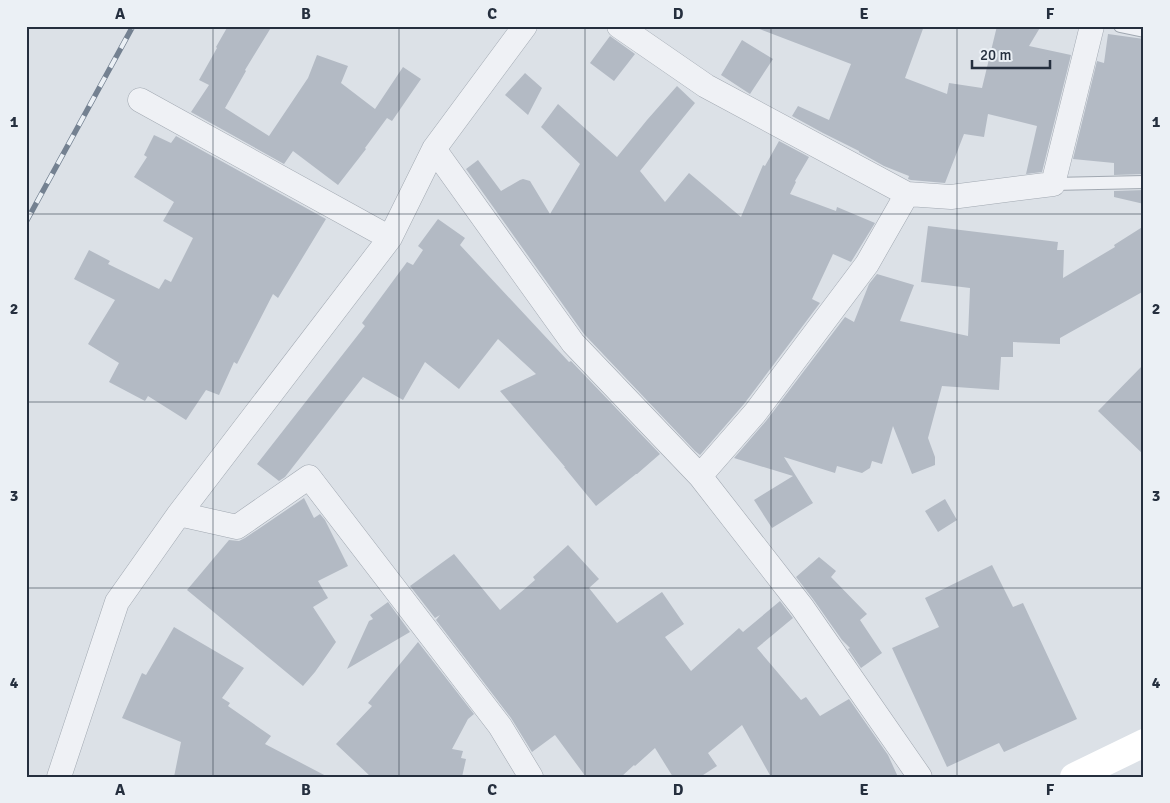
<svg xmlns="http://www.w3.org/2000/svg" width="1170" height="803" viewBox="0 0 1170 803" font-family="Signika,sans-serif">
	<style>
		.building { fill: #b3bac4 }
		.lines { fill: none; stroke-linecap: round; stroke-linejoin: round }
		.lane-casing { stroke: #a1a8b1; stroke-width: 14 }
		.street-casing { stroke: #a1a8b1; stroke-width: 25 }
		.lane { stroke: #eff1f5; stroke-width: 12 }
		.street { stroke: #eff1f5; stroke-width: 24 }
		.secondary { stroke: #fff; stroke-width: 28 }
		.rail-casing { stroke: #748191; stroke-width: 5.5 }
		.rail { stroke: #ebf0f5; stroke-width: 4; stroke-dasharray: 11; stroke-linecap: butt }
		.grid { fill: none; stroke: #252f3e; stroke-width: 1; stroke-opacity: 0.55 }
		.neatline { fill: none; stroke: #252f3e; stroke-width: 2 }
		.grid-label { font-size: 16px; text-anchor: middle; font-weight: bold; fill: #252f3e }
	</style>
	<rect width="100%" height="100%" fill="#dce1e7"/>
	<path class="building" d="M228,26H272L245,70L246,71L225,108L269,136L308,78L317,55L348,66L341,83L375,109L403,67L421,79L392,121L387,118L365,148L366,149L338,185L293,151L284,164L191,112L209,85L199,80L217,48L216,47Z
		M757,26H924L905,78L947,94L949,83L982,88L997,26H1041L1029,46L1071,55L1042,172L1026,174L1037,126L988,114L984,137L964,134L945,183L911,180L908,179L909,176L884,166L859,152V151L823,133L824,131L823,133L792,116L798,106L829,120L851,64L757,28Z
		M1108,34L1144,39V174L1114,175V163L1073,159L1097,61L1104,63Z
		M610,36L635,54L614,81L590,63Z
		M742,40L773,59L750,94L721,75Z
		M525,73L542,88L528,115L505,95Z
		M677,86L695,103L640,171L665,202L689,173L741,217L763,165L765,166L779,141L809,157L795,181L796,182L790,194L836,211L837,207L875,223L851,262L833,254L812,299L820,303L744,404L700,455L695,451L584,334L466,169L478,160L501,191L520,180L523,179L530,181L550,214L580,164L541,127L558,104L617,157L647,120Z
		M154,135L171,143L176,136L326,219L278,298L273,294L237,364L234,362L219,395L206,390L186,420L148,396L145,401L109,382L119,363L88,344L115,300L74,279L89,250L110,261L108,264L159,289L165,279L171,282L193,238L163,221L174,202L134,177L147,157L144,155Z
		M1144,190V204L1114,197V191Z
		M438,219L465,238L460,245L569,362L571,361L660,454L637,474H636L596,506L564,467H565L500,391L536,374L498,339L459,389L425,362L403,400L363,377L285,477L279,481L257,464L365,326L362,323L407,262L413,265L423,250L418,246Z
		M928,226L1058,242L1057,250H1064L1063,278L1115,247L1114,245L1144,226V291L1060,338V344L1013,342V357H1001L999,390L942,386L928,438L935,457V465L912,474L893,426L882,464L872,461L870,468L862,473L837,466L835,473L784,457L813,503L772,528L754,500L793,476L734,458L766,421L845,317L854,322L869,284L877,274L914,285L900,321L968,336L970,288L921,282Z
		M1144,364V455L1098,411Z
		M304,498L314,518L320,514L325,520L348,566L318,581L328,598L313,607L336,642L315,672L303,686L187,590L229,540L239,541L245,538Z
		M945,499L957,520L938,532L925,511Z
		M568,545L599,579L589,588L617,623L662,592L684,624L665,637L691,671L739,628L743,632L780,601L793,618L757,648L801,700L806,697L820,716L849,699L888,755L898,777H771L742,725L708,753L717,766L700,777H673L655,748L635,766L634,765L621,777H586L555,735L532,752L511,718L436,620L440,615L435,618L410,586L454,554L500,610L535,580L533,577Z
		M819,557L836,571L831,577L867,614L860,620L882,653L861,668L848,649L850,648L842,640L813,599L796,577Z
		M992,565L1013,607L1023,603L1077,719L1004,752L999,743L947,767L892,648L939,627L925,598Z
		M388,602L410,632L347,669L369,621L373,619L370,615Z
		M174,627L244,668L222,698L230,703L228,706L271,736L265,744L328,777H174L181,742L122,718L142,673L146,675Z
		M418,642L474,714L468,719L452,749L463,751L461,758L466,759L462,777H371L336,744L372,706L368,703Z"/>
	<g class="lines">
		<g class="lane-casing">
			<path id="lane" d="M1120,26L1144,31
				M1053,184L1144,182"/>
		</g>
		<g class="street-casing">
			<path id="street" d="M619,26L706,86L907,194L951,197L1053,184L1092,26
				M140,100L390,238
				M434,149L573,343L700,476L802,607L920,777
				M700,476L755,413L867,264L907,194
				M179,514L237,527L309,477L500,726L531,777
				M59,777L117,602L179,514L390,238L434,149L525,26"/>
		</g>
		<use href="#lane" class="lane"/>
		<use href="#street" class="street"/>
		<path class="secondary" d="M1074,777L1144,743"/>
		<g class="rail-casing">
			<path id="rail" d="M26,222L133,26"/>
		</g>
		<use href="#rail" class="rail"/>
	</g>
	<path class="grid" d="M213,26V777M399,26V777M585,26V777M771,26V777M957,26V777M26,214H1144M26,402H1144M26,588H1144"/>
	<rect width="1170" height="803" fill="none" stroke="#ebf0f5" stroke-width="55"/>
	<path d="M972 60v8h78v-8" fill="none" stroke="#252f3e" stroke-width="2.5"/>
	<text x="980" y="60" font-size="15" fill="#252f3e" stroke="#ebf0f5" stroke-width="4" paint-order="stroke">20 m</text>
	<rect x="28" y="28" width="1114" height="748" class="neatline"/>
	<g class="grid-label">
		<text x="120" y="19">A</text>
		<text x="306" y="19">B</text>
		<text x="492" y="19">C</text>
		<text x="678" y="19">D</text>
		<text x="864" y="19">E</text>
		<text x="1050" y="19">F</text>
		<text x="14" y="127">1</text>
		<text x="1156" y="127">1</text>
		<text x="14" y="314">2</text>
		<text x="1156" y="314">2</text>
		<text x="14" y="501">3</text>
		<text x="1156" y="501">3</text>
		<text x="14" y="688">4</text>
		<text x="1156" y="688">4</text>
		<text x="120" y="795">A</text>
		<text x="306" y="795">B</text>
		<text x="492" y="795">C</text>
		<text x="678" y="795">D</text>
		<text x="864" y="795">E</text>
		<text x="1050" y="795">F</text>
	</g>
</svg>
